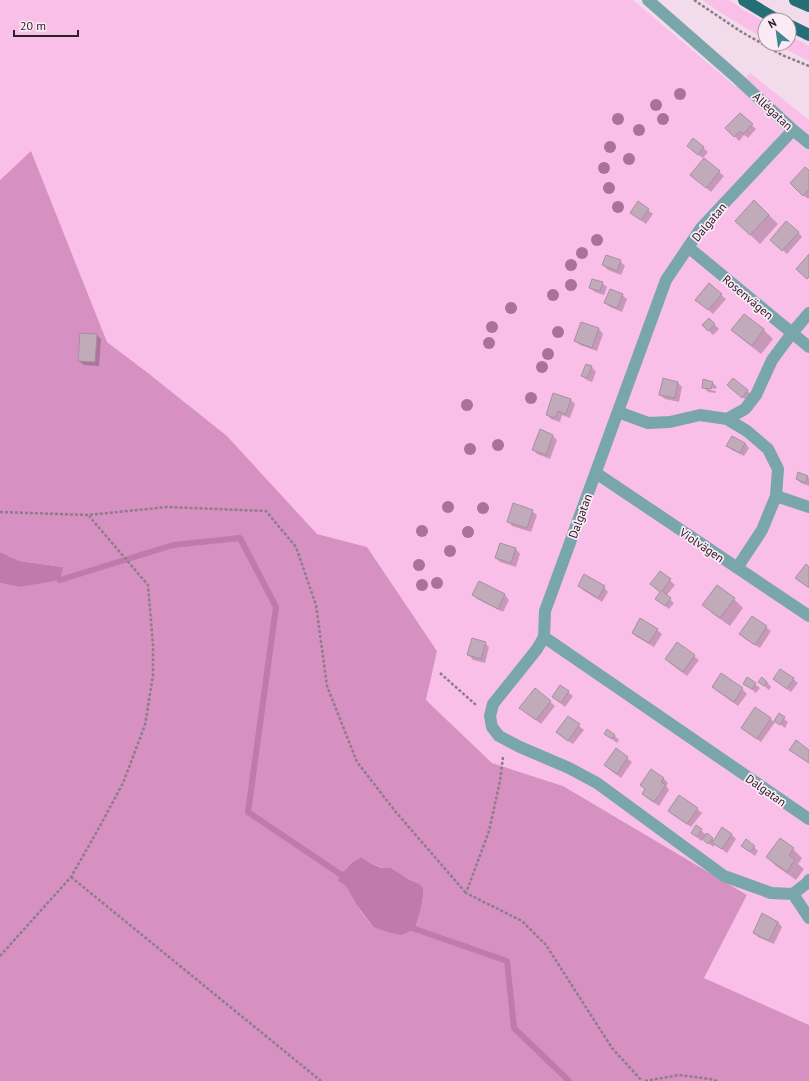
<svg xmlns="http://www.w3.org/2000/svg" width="809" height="1081" viewBox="0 0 809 1081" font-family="'PT Sans',sans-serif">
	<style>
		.green { fill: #fabfe8 }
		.forest { fill: #d790c2; fill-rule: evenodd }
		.water { fill: #c07aac }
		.shadow { fill: #0003 }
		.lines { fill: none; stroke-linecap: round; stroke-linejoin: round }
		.stream { stroke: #c07aac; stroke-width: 6 }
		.building { fill: #c1abba; stroke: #a6909f }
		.path { stroke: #8d7d88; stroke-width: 2.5; stroke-dasharray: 3 2; stroke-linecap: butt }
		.minor { stroke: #79a6aa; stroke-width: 12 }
		.major { stroke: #236f75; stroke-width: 12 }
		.tree { fill: #a9719b }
		.labels { text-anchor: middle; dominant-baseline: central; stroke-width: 3.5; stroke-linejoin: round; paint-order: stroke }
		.street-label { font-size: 12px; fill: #2a2228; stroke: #fce9f6 }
	</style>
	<rect width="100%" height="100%" fill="#f2dbea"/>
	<path class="green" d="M0,0H633L736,87L750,73L809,120V1025L704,978L747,895L563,786L492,763L426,700L437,651L367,547L317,534L227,436L148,373L107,342L31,151L0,180Z
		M702,0H729L744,10L765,22V39L726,16Z
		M789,35L809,46V61L775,44H789Z"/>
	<path class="forest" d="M31,151L107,342L148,373L227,436L317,534L367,547L437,651L426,700L492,763L563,786L747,895L704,978L809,1025V1081H0V583L19,587L63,567L20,561L0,552V180ZM361,857L372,864L383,868H391L401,874L410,880L418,883L423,897L421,909L415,929L373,927C360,911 348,893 340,873L346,869L351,863Z"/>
	<path class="water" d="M0,552L20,561L63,567L60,580L19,587L0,583Z
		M361,857L372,864L382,868H391L401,874L410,880L418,883L423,888V897L421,909L415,929L401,935L388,932L373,927L356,904L345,885L338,881L340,873L346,869L351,863Z"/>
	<path class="shadow" d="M740,114L756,129L748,138L744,135L739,141L727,128Z
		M693,139L708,152L703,158L724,176L711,192L691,175L704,159L692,150Z
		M809,172V198L808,199L795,188Z
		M648,210L653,214L646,224L636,217Z
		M769,215L778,224L760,244L745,230Z
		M798,232L802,237L787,254L776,244Z
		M620,261L625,266L621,275L608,270L603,265Z
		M602,283L607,287L604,295L595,292L590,288Z
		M622,295L627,299L622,312L610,307L605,303Z
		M721,295L726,299L713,314L701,304Z
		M744,315L764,330L773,339L761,354L742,339L733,330Z
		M709,319L719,329L713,335L703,325Z
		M582,323L599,329L603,334L597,351L580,345L575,341Z
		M81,334L97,335L101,339L99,366L84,365L79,361Z
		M587,365L592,367L596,372L592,382L587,380L582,376Z
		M733,379L752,395L747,401L728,385Z
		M664,380L678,383L682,387L679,402L665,399L660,395Z
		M712,382L717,387L716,389L707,387V389L716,391V393L708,392L703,387Z
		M571,400L575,404L570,418L562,415L560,422L551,419L547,414Z
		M540,431L553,436L557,440L550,459L537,454L533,449Z
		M745,443L749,448L744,456L732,450L728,446Z
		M807,477L809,478V486L801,483L797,479Z
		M532,511L537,515L531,532L512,526L508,521Z
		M500,544L516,549L520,554L516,567L500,562L496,558Z
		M660,572L675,585L666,596L674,603L669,609L661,603V593L651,584Z
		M479,582L505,595L509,600L503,612L477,599L473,595Z
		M579,586L604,587L608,592L602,602L583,590Z
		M734,599L743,608L730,626L713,614L704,605Z
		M766,627L771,631L760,648L745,639L741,634Z
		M657,630L662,634L654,647L637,637L633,633Z
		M485,643L489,647L485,663L473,660L469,655Z
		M694,656L699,660L687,676L671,664L666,659Z
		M721,675L742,689L747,694L738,706L717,691L713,687Z
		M774,679H793L798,683L791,692L779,683Z
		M759,682H767L771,687L769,690Z
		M744,683L755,684L760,688L756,693Z
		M535,690L555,706L541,724L525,712Z
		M568,692L573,696L565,707L553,697Z
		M779,715L788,722L785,728L776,721L761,742L747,732L742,728L770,718L774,722Z
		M568,717L584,730L573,744L562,737L557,732Z
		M605,734L615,736L619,740L617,743Z
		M616,750L632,762L621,778L610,770L605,765Z
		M663,778L668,783L666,786L669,790L659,806L647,798L643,794L646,790L641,785Z
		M697,809L702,813L691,827L673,815L669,811Z
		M696,827L715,841L723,829L732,835L736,839L727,853L715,844L713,847L703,838L701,841L697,837L692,833Z
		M754,847L758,851L755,856L747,850Z
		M793,849L802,858L798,864L804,869L796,880L776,866L767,857Z
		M763,915L778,922L782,927L774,944L758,937L754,932Z"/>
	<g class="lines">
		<path class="stream" d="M60,580L173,545L240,538L276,607L248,812L346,878
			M409,925L415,929L507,961L514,1028L569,1081"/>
	</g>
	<path class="building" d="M740,113L753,124L743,134L740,131L734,137L725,128Z
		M693,138L704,147L698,155L687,146Z
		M704,158L720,171L706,188L690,175Z
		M805,167L809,170V189L803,196L790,183Z
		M754,200L769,215L750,235L735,221Z
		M638,201L649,209L641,220L630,213Z
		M786,221L799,232L782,251L770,240Z
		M809,254V277L807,279L796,269Z
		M606,255L621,260L617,271L602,265Z
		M592,279L603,282L600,291L589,288Z
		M709,283L722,294L708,310L695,300Z
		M610,289L623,294L617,308L604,303Z
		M744,314L764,329L752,346L731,330Z
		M709,318L715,324L708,331L702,325Z
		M581,322L599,328L592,348L574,341Z
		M80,333L97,334L95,362L78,361Z
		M586,364L592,366L587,378L581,376Z
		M663,378L678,382L675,398L659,395Z
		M733,378L748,390L742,398L727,385Z
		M703,379L713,382L711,389L702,388Z
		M553,393L571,399L566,414L558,411L555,418L546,415Z
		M540,429L553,435L546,455L532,450Z
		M732,436L745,443L740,453L726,446Z
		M798,472L808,476L805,483L796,479Z
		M513,503L533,510L527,528L507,522Z
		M500,543L516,548L511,563L495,558Z
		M806,564L809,567V588L795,578Z
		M660,571L671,579L662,591L671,598L665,606L655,599L660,592L650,584Z
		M584,574L605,586L598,598L578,586Z
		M479,581L505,594L498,609L472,595Z
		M717,585L735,598L720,618L702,605Z
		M752,616L767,626L755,645L739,634Z
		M640,618L658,629L649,643L632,633Z
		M472,638L486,642L481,659L467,655Z
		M677,642L695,655L683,672L665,659Z
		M780,669L794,678L787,689L773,679Z
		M721,673L743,688L734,702L712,687Z
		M747,677L756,683L752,689L743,684Z
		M762,677L767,682L764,686L758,682Z
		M560,685L569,691L561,703L552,697Z
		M535,688L551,701L536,720L519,708Z
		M755,707L771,718L757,739L741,728Z
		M779,713L785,717L780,725L774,721Z
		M568,716L580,724L568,741L556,732Z
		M607,729L615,735L612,739L604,734Z
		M796,740L809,750V763L789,750Z
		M616,748L628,757L617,774L604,765Z
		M651,769L664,778L661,782L666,785L654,802L642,794L645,789L640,785Z
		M679,795L698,808L687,824L668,811Z
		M696,825L702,829L697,837L691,833Z
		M722,827L732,834L722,849L712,843Z
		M707,833L713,838L708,844L702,839Z
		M780,838L794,848L789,855L795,859L787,872L766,857Z
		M746,839L755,846L750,852L741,846Z
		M762,913L778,922L769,941L753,933Z"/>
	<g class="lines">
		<path class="path" d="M694,0L740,31L782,55L809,66
			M0,512L88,515L167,507L266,511L296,547L316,605L327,686L357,762L395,811L466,893
			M440,673L476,705
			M503,757L500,781L489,831L466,893L522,921L546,945L612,1048L642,1081
			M71,877L321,1081
			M0,956L71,877L100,826L123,783L145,725L153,675V645L148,585L89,516
			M645,1081L679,1075L710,1079L717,1081"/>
		<path class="minor" d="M648,0L737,78L793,130L809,143
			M793,130L701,228L666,280L545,611L544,637L537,649L493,704L490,716L492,727L499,736L520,747L569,768L597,783L724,876L771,893L793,894
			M688,247L809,347
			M618,412L648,423L670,422L700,415L727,419L747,431L768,449L778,469L776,496L762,530L737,568
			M727,419L745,409L756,395L772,360L792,333L809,313
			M596,473L809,616
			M776,496L809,507
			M544,637L809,819
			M793,894L809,918
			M793,894L807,883L809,880"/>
		<path class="major" d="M744,0L777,20
			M795,0L809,6
			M789,25L809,35"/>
	</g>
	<g class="tree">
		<circle cx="680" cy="94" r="6"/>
		<circle cx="656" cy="105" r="6"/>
		<circle cx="618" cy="119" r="6"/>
		<circle cx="663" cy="119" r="6"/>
		<circle cx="639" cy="130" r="6"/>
		<circle cx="610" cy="147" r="6"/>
		<circle cx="629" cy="159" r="6"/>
		<circle cx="604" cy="168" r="6"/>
		<circle cx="609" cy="188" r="6"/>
		<circle cx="618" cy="207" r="6"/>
		<circle cx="597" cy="240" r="6"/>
		<circle cx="582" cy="253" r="6"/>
		<circle cx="571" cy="265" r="6"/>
		<circle cx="571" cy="285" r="6"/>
		<circle cx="553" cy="295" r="6"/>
		<circle cx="511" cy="308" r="6"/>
		<circle cx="492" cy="327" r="6"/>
		<circle cx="558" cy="332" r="6"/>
		<circle cx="489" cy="343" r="6"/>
		<circle cx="548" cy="354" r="6"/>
		<circle cx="542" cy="367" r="6"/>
		<circle cx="531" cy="398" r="6"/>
		<circle cx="467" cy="405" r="6"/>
		<circle cx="498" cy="445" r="6"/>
		<circle cx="470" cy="449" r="6"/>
		<circle cx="448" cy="507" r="6"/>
		<circle cx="483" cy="508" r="6"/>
		<circle cx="422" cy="531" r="6"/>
		<circle cx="468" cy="532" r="6"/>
		<circle cx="450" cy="551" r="6"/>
		<circle cx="419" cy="565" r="6"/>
		<circle cx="437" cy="583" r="6"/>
		<circle cx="422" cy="585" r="6"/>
	</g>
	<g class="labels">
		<g class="street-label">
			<text transform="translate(773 111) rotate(43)">Allégatan</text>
			<text transform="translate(709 222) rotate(-50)">Dalgatan</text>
			<text transform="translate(748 297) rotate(40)">Rosenvägen</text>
			<text transform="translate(580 516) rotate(-70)">Dalgatan</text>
			<text transform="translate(702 545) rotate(34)">Violvägen</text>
			<text transform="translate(766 790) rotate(35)">Dalgatan</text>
		</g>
	</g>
	<g transform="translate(777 32) rotate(331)"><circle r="19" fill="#fce9f6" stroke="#a899a4"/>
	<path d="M0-3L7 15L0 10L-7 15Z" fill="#40888d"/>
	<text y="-6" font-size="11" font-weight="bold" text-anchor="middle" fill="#2a2228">N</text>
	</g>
	<path d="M14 30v6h64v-6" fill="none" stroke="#2a2228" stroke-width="2"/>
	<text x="20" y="30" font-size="12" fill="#2a2228" stroke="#fce9f6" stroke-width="3" paint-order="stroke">20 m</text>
</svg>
